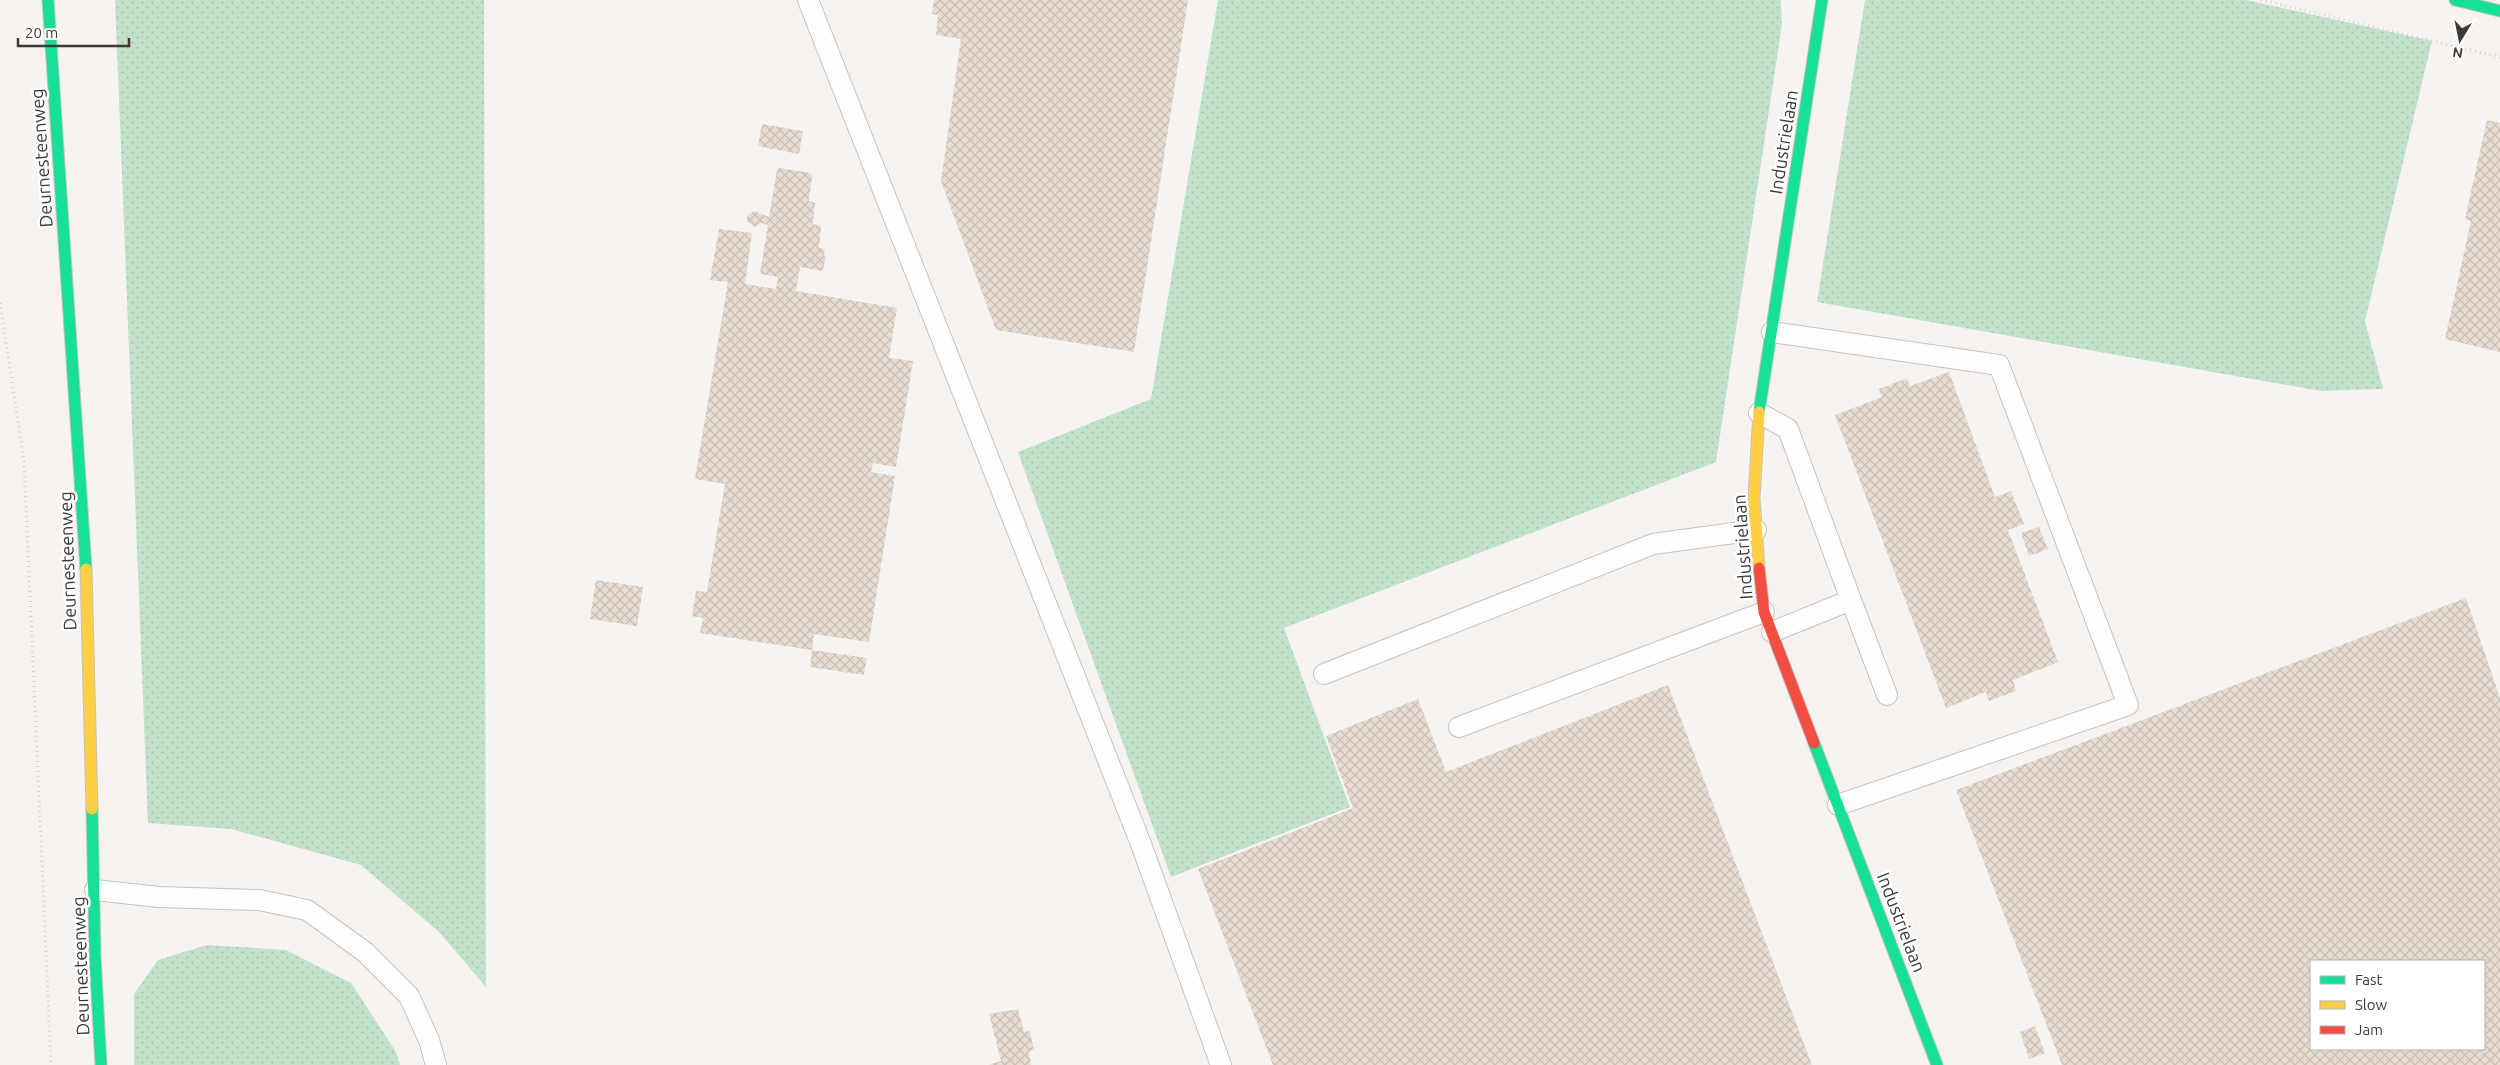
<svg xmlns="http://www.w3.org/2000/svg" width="2500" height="1065" viewBox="0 0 2500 1065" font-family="Ubuntu,sans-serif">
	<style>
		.grass { fill: url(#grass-dots) }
		.building { fill: url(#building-cross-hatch); fill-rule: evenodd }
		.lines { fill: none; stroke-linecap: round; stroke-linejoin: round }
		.lane-casing { stroke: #c5c3c1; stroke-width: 22 }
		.fast-casing { stroke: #c5c3c1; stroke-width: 13 }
		.slow-casing { stroke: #c5c3c1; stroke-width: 13 }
		.jam-casing { stroke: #c5c3c1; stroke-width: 13 }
		.path { stroke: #d2d2d1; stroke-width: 3; stroke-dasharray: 1 4; stroke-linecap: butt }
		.lane { stroke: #fefdfd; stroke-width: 20 }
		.fast { stroke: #16e098; stroke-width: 11 }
		.slow { stroke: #ffcf43; stroke-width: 11 }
		.jam { stroke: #f24e42; stroke-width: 11 }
		.labels { text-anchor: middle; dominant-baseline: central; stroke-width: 5; stroke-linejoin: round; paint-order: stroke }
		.street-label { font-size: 18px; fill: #3c3a39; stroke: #fff }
	</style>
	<defs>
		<pattern id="grass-dots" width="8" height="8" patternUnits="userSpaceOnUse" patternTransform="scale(1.25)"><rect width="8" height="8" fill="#c2e1ca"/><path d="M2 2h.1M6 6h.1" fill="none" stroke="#a8c2ae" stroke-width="1.8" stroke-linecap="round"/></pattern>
		<pattern id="building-cross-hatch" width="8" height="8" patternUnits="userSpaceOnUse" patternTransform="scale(1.25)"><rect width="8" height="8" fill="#e7dcd2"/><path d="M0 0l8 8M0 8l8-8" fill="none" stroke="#c7beb5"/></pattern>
	</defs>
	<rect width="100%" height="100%" fill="#f6f3f1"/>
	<path class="grass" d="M115,0H484L486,987L439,932L361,865L231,829L148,823Z
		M1218,0H1781L1782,24L1716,462L1284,628L1350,807L1171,877L1018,452L1151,399Z
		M1865,0H2246L2432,41L2365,321L2383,389L2321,391L1817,302Z
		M207,945L286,950L351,983L396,1052L400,1065H134V994L158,960Z"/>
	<path class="building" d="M934,0H1188L1134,352L996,330L941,181L961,39L936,35L938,15L932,14Z
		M2487,120L2500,123V352L2445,339L2471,221L2465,219Z
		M762,124L803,131L799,154L758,146Z
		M779,168L811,173L812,176L809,201L815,203L813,224L821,226L819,248L825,249L824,256H826L823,271L800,267L796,291L897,308L889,358L913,361L896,467L873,463L871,472L895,476L869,642L814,634L812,650L867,658L864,675L810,667L812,650L700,633L703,618L692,616L696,591L707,592L725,484L695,479L728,282L710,280L719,229L752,233L745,284L776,289L778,277L760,274L768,225L761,223L754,227L746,220L748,215L754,211L769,217L777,170Z
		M1949,372L1995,497L2011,491L2024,524L2008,530L2058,662L2013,680L2016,691L1989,701L1986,692L1946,708L1835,415L1882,397L1879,389L1907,378L1910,386Z
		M2039,527L2048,549L2029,556L2021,533Z
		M596,580L643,587L637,626L590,619Z
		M2466,598L2500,698V1065H2062L1956,790ZM2311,961H2484V1049H2311Z
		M1668,685L1812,1065H1273L1198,869L1353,808L1326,736L1418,699L1446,772Z
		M1018,1009L1024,1032L1030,1031L1034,1050L1029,1051L1031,1065H988L1001,1061L989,1014Z
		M2035,1026L2045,1053L2029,1059L2020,1032Z"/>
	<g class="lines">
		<g class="lane-casing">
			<path id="lane" d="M808,0L1141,844L1221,1065
				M1772,332L1999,365L2128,705L1838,805
				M1759,413L1788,429L1851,600
				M1772,632L1851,600L1887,695
				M1324,674L1653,544L1756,530
				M1459,727L1764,612
				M95,890L159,897L259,900L307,910L365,952L409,996L429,1040L436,1065"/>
		</g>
		<g class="fast-casing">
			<path id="fast" d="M48,0L86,569
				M2455,0L2500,11
				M1759,412L1822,0
				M1814,743L1937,1065
				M92,809L95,956L101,1065"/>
		</g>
		<g class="slow-casing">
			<path id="slow" d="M1759,568L1754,498L1759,412
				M86,569L92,809"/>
		</g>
		<g class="jam-casing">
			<path id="jam" d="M1759,568L1764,612L1814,743"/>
		</g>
		<path class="path" d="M2261,0L2500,57
			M0,303L24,461L51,1065"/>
		<use href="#lane" class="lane"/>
		<use href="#fast" class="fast"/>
		<use href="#slow" class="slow"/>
		<use href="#jam" class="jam"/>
	</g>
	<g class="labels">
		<g class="street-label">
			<text transform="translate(1783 142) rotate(-81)">Industrielaan</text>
			<text transform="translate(41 158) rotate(-94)">Deurnesteenweg</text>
			<text transform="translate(1742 547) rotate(-94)">Industrielaan</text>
			<text transform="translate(67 561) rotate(-92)">Deurnesteenweg</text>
			<text transform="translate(1902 922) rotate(69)">Industrielaan</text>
			<text transform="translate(80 966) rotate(-92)">Deurnesteenweg</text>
		</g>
	</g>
	<rect x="2310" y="960" width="175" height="90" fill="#ffffff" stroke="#b1b0b0"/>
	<rect x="2320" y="976" width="25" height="8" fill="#16e098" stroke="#b1b0b0"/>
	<text x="2355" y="985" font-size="15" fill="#3c3a39">Fast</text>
	<rect x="2320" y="1001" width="25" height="8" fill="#ffcf43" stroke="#b1b0b0"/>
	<text x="2355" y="1010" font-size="15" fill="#3c3a39">Slow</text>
	<rect x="2320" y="1026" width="25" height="8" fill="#f24e42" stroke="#b1b0b0"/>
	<text x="2355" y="1035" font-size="15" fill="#3c3a39">Jam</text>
	<g transform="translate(2460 40) rotate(190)" stroke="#ffffff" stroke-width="4" paint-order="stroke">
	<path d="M0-4L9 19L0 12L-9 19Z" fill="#3c3a39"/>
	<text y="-8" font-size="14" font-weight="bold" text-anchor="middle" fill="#3c3a39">N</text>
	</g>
	<path d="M18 38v8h111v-8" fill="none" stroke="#3c3a39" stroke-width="2.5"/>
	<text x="25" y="38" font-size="15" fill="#3c3a39" stroke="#ffffff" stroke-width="4" paint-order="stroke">20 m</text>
</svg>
